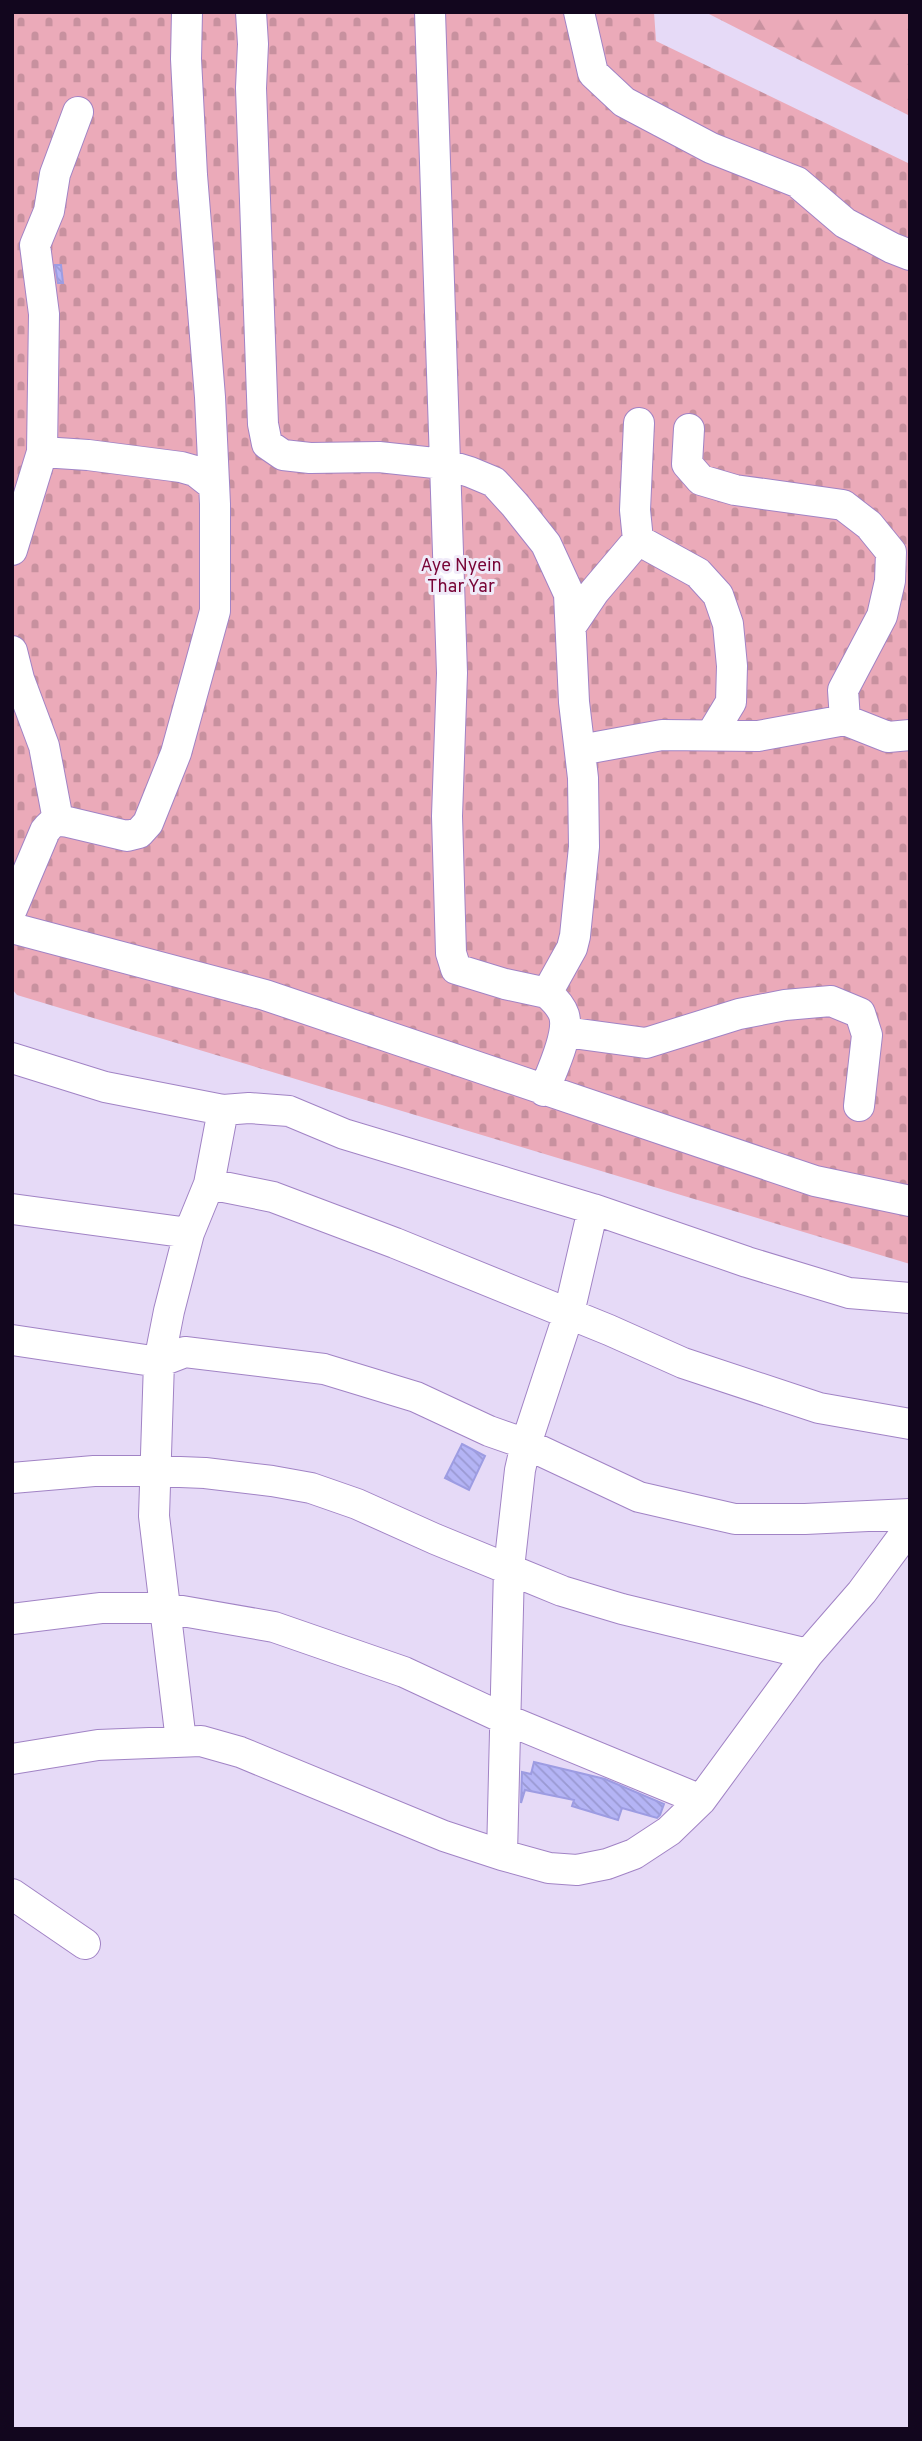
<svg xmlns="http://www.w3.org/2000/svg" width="922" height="2441" viewBox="0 0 922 2441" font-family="Overpass,sans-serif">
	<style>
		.forest { fill: url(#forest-firs) }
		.cemetery { fill: url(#cemetery-stones) }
		.building { fill: url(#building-back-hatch); stroke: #9d9ce2; stroke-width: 2 }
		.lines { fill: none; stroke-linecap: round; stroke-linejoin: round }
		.minor-casing { stroke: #a183c5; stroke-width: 32 }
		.minor { stroke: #fff; stroke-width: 30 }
		.labels { text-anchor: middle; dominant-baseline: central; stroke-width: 6; stroke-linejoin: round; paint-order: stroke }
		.park-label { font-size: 18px; fill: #780437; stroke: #f0ebf9 }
	</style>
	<defs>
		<pattern id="forest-firs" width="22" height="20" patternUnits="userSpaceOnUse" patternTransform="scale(1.75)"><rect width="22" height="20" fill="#ebaab9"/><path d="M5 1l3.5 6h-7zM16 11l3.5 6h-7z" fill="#c8919f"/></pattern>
		<pattern id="cemetery-stones" width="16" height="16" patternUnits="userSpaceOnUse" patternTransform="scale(1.75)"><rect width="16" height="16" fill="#ebaab9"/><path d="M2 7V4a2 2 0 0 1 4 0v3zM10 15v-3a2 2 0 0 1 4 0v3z" fill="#c8919f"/></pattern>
		<pattern id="building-back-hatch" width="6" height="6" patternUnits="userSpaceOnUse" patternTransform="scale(1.75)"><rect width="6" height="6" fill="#b4b4f5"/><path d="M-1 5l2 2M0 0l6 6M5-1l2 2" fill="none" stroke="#9a99d2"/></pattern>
	</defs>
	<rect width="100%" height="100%" fill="#e6daf7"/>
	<path class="forest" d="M709,12H910V116L709,14Z"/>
	<path class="cemetery" d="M12,12H654L656,41L910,164V1264L17,995L12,989Z"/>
	<path class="building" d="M55,265H61L63,283H58Z
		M462,1444L485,1456L469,1490L445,1478Z
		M534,1762L605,1779L664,1804L660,1815L657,1818L622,1808L618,1820L572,1806L574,1800L525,1790L521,1803L522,1772L531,1774Z"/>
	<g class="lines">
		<g class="minor-casing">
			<path id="minor" d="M251,12L253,44L251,88L263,424L267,444L283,455L310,458L379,457L444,464L470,472L494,482L515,505L546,544L569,594L574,702L583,778L584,847L575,936L572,948L547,993C554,999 561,1006 564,1015C570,1035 551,1072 544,1091
				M430,12L452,673L447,816L451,953L456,969L505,984L547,993
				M579,12L593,73L624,102L711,148L797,182L845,223L892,248L910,255
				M689,429L687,464L701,480L735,490L843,505L869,525L891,552L890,581L882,616L843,690L845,720
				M42,452L88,455L181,467L195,471L214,486
				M638,540L698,573L718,595L728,624L732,666L731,702L711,735
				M12,550L42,452L44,314L35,245L49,211L55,174L78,112
				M571,626L594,592L638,540L635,510L639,423
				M12,651L19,679L44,746L58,820
				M580,750L662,735L758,736L845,720L888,737L910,735
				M12,909L45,831C52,822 56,819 68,822L127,836L139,833L148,823L176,753L215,611V504L210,397L192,175L186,59L187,12
				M12,928L265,995L815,1181L910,1201
				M565,1032L646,1043L739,1014L785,1005L831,1001L860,1013L867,1035L859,1106
				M12,1058L105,1087L223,1110L249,1108L289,1111L344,1134L593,1209L747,1262L849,1293L910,1298
				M209,1184L273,1197L395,1243L609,1330L683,1363L819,1408L910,1424
				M12,1209L189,1233
				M12,1340L159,1362L185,1352L324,1369L416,1397L489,1431L526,1444L639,1497L735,1519H805L910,1514
				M12,1478L94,1471H155L205,1473L272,1481L311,1488L357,1504L435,1539L562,1591L622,1609L808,1654
				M12,1619L101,1608H165L274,1627L404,1672L505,1719L701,1800
				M181,1741L154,1516L159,1362L169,1311L189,1233L209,1184L223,1110
				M12,1759L98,1745L201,1741L240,1752L444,1836L502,1855L549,1868L577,1870L607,1864L634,1854L669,1831L701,1800L808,1654L862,1592L910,1527
				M502,1855L509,1568L520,1470L526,1444L569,1313L593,1209
				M12,1894L85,1944"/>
		</g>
		<use href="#minor" class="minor"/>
	</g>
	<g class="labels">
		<g class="park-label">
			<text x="461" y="566">Aye Nyein<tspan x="461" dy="21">Thar Yar</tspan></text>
		</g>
	</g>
	<rect width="922" height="2441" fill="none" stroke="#12061e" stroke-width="28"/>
</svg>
